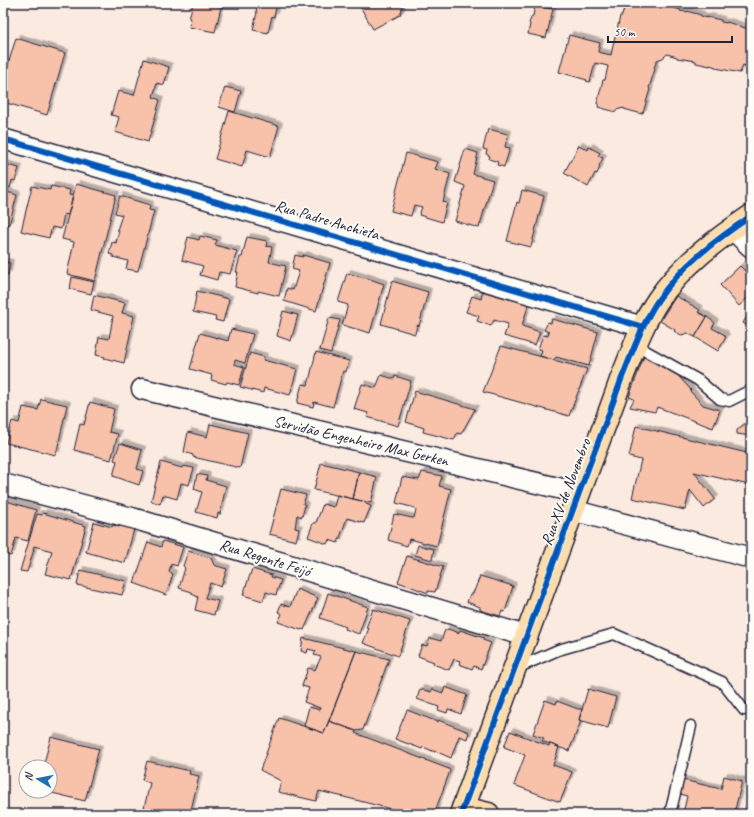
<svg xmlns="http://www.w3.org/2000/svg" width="754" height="817" viewBox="0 0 754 817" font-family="Caveat,sans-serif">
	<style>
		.building { fill: #f7c1aa; stroke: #22223b; filter: url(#shadow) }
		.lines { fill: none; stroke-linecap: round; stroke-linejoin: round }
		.lane-casing { stroke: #22223b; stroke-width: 13 }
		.street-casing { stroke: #22223b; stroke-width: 23 }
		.primary-casing { stroke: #22223b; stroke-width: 25 }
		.lane { stroke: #fdfcf7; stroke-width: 10 }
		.street { stroke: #fdfcf7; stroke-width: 20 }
		.primary { stroke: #fddcac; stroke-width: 22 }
		.cycleway-casing { stroke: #fdfcf7; stroke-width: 8 }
		.cycleway { stroke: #0057b8; stroke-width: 6 }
		.labels { text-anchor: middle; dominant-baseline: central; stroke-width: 4; stroke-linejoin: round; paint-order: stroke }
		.street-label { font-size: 16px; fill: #22223b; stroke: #fdfcf7 }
	</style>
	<defs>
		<filter id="shadow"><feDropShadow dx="3.5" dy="-3.5" stdDeviation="0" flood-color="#0004"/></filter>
	</defs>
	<rect width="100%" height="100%" fill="#fbeae0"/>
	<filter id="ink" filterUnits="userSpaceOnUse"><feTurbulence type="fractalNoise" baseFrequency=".025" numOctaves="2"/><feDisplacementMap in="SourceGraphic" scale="8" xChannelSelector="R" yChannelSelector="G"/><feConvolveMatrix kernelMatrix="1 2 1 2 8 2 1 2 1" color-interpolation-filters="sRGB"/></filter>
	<g filter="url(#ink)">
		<path class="building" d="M193,3H222L215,32L189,27L191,19H189Z
			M254,3H277L274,17L272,16L268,33L253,30L257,12H256L257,7L254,6Z
			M358,3H404L400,15L373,29Z
			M626,3H657L661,4L660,6L667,7V6L681,10L680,11L687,12V11L701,15V16L707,18V17L721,20V22L727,23V22L751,30L750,38H751V61L746,66L743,65L740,73L716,68V67L710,65V66L696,63V61L677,58V57L667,54L663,58L657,60L654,68L655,69L649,88L650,89L643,113L642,112V114L624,109V108L616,110V112L598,107L599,104H597L603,80H605L608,66L595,63L590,82L586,81L587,80L559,72L569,35L600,43L598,52L611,55L615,36L616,37L618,30H617L620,16H622L625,4Z
			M535,6L553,9L546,38L528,34L530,24L529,23L532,16H533Z
			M16,38L65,53L47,115L3,102V81Z
			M144,59L169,67L164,85L157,83L153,97L160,100L148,142L115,132L119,117L111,115L118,91L134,95Z
			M225,87L241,91L235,112L219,107Z
			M229,111L279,126L270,157L247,150L242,167L215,159Z
			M488,129L508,134L505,147L510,148L504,167L497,165L498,162L489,159L490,156L486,154L487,150L483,149Z
			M579,145L588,150L589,147L600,153L598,156L603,158L599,166L600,167L597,174L595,173L588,187L564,173Z
			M465,149L478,153L473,174L493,180L479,228L455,221L465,186L455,182Z
			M406,153L438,162L435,169L450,174L443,202L447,203L442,222L419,215L422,207L414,205L411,216L391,211Z
			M3,164L19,168L15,181L12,180L10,188L8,187L7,192L17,195L9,225L3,223Z
			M76,184L116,195L95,281L67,274L74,242L62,239Z
			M32,186L50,190L51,186L70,190L69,195L73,196L68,215L64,214L61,229L52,227L49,238L21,231Z
			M522,190L544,196L531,247L507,241L517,202L519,203Z
			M120,196L150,205L149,210L154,211L138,271L126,269L128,261L113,257V255L109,254L112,242L116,243L119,230H117L122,215L115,213Z
			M200,236L217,240L215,245L237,251L230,274L219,272L217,280L200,275L203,266L182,260L188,237L199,240Z
			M247,237L267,241L266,246L272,247L269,262L286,266L279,296L258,291V293L235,287L238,272H236L240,257H242Z
			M295,255L303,257V255L330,263L316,311L284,301L287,288L293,290L299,271L292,269Z
			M3,262L10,263L8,275L3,274Z
			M740,266L751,277L749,279L751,281V295L739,306L720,285Z
			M347,273L364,278V277L384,284L370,333L342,325L348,305L338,302Z
			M72,277L94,282L91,294L70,289Z
			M392,281L428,292L419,326L417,325L415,334L381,324Z
			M483,290L529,303L522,326L540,332L535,345L504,336L508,324L494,320L491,326L477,321L479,316L466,312L472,296L481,299Z
			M197,291L229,299L223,322L215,320L216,317L193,312Z
			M94,295L125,303L122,313L134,316L124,363L104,358L105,357L96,355L99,337L109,339L113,316L91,310Z
			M676,296L700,310L698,312L707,317L695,337L687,333L685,334L681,335L674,331L675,330L660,321Z
			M751,310V328L743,323Z
			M283,311L298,315L291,341L277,336Z
			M707,317L715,323L712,328L725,335L724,336L726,337L718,351L695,337Z
			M329,318L340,320L331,353L320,350Z
			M552,319L598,332L589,366L556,357L554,360L540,356L542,350L538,349L543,335L548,336L549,332L544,330L548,322L551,323Z
			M231,329L253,334L245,363L235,360L234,364L244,367L239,385L227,382L226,384L211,380L212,375L190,369L200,333L228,341Z
			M501,346L587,369L569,416L483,392Z
			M316,352L349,361L346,372L343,371L333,407L314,402L313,407L297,403L302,384L308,385Z
			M250,353L264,357L263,360L297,369L290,395L264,388L263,393L240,387Z
			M644,356L665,364L663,367L674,371L691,390L690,391L703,405L720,410L713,428L657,407L655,412L630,407L634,399L629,397Z
			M381,375L394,379L395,376L411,381L398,426L367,417L368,413L354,409L362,384L376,388Z
			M415,391L475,409L461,434L457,433L454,440L423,432L424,428L406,422Z
			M41,399L67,405L56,455L6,443L12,421L19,423L23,407L38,410Z
			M90,402L114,409L109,432L118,434L111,460L74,450L80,424L84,425Z
			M751,419V436L737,434V430Z
			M210,424L248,433L240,468L193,457V455L184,452L188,432L207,437Z
			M636,426L751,454V488L748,487L749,485L694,472L715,499L704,508L690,490L685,510L632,498L641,460L629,457Z
			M120,443L142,450L137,469L143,471L139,485L113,476L117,461L114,460Z
			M161,462L182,468L183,466L194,468L189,485L181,483L177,499L163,495L160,504L151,501Z
			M321,463L359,472L353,499L314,490Z
			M359,472L377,477L371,503L353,499Z
			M422,472L442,476L439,486L451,489L437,546L409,539L407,546L388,540L394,514L412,518H414L416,510L415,508L396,503L402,477L419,480Z
			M197,474L207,476L206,480L226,486L220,514L218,513L217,518L196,512L202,492L194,489Z
			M281,489L306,495L303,504L305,505L302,517L297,515L295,528L299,529L296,541L269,534Z
			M337,495L366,502V504L371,506L364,523L360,521V522L347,518L338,543L329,540L327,544L308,537L313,523H316L323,504L334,507Z
			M3,500L36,510L28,541L16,538L11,556L3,554Z
			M43,513L86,526L71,580L45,574L52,551L34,546L33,549H34L27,572L20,571L37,514L42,515Z
			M94,522L112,527L113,525L119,527L120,525L134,529L125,563L86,552Z
			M163,541L183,547L177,566L171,564L169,572L173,574L166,595L134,583L148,542L161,547Z
			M418,545L434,549L432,560L415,555Z
			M188,551L211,558L214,565L227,569L221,587L210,583L205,598L218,601L214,615L195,610L198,597L192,594V592L179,588L185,568L183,566Z
			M407,556L443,567L435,592L428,591V593L398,582Z
			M252,569L272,575L271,577L281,580L276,595L266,592L263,601L243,595Z
			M80,570L126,581L122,595L77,585Z
			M480,576L513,586L505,612L502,611L500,616L480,610V607L467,602L470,594H473Z
			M297,589L318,598L304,630L302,629L301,630L278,622L282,614L278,612L281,604L290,607Z
			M328,593L368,607L359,634L345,629L346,627L320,618Z
			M373,609L410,621L398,656L363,643L369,628H366Z
			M448,629L457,632V633L458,634L460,630L484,638L483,640L491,643L481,669L474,666L472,669L459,664L460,661L454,659L449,670L433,664L434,662L418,656L422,645L427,646L430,638L441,641L445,630H447Z
			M303,638L356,651L324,733L304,726L309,707L320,710V708L304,702L309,688L302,686L308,668L315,670L321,657L314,655L316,651L308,649L307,653L301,651Z
			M356,651L389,659L363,730L356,731L329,721Z
			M445,687L467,695L461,714L448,709L447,713L438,710L439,707L417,699L420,689L431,692L432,689L443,693Z
			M588,689L616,697L608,728L579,720Z
			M545,700L556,704L557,701L578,709H582L579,720L581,721L569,751L542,741L544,738L533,734Z
			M407,710L438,722V720L469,732L467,739L459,736L451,758L435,751V752L423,747L422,749L395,739Z
			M279,718L324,733L329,721L356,731L355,733L449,769L450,771L434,814H410L348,798L319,791L316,801L278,792L281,781L260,770Z
			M510,731L549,746L550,744L559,747L553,765L572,772L560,802L514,785L525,755L504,747Z
			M51,737L99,749L85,801L44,791H50V767H43Z
			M147,761L190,771L189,774L199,776L190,814H167L144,808L150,783L142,780Z
			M724,776L742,781L734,814H683L687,796L680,794L683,780L721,789Z
			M748,797L751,798V814H744Z"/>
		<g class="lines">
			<g class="lane-casing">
				<path id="lane" d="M635,345L698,380L720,399L729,401L751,390
					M517,668L558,650L614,634L722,682L744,710
					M670,814L691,726"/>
			</g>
			<g class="street-casing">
				<path id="street" d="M3,139L643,327
					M732,229L751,247
					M142,389L579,493
					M3,484L132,518L526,636
					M572,510L751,558"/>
			</g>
			<g class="primary-casing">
				<path id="primary" d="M463,808L488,814
					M461,814C504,698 546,582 589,466C600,437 611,409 621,380C632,353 642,324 658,300C682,265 717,239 751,216"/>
			</g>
			<use href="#lane" class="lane"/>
			<use href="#street" class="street"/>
			<use href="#primary" class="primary"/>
			<g class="cycleway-casing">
				<path id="cycleway" d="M3,139L643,327
					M461,814C504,698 546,582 589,466C600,437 611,409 621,380C632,353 642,324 658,300C682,265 717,239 751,216"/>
			</g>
			<use href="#cycleway" class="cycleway"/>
		</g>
	</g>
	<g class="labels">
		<g class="street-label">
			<text transform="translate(327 220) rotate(16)">Rua Padre Anchieta</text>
			<text transform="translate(361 441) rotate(13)">Servidão Engenheiro Max Gerken</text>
			<text transform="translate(566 492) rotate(-69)">Rua XV de Novembro</text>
			<text transform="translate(265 558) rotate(17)">Rua Regente Feijó</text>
		</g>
	</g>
	<rect width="754" height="817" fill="none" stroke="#fdfcf7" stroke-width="16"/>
	<rect x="8" y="8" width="738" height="801" fill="none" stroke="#22223b" stroke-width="1.5" filter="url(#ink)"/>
	<g transform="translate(38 779) rotate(280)"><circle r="19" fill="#fdfcf7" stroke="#a5a5ac"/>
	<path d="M0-3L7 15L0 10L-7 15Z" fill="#1f6fb2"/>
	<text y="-6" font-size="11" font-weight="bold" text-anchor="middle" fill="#22223b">N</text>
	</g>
	<path d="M608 36v6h124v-6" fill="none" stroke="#22223b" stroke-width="2"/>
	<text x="614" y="36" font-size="12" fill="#22223b" stroke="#fdfcf7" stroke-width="3" paint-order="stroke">50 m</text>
</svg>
